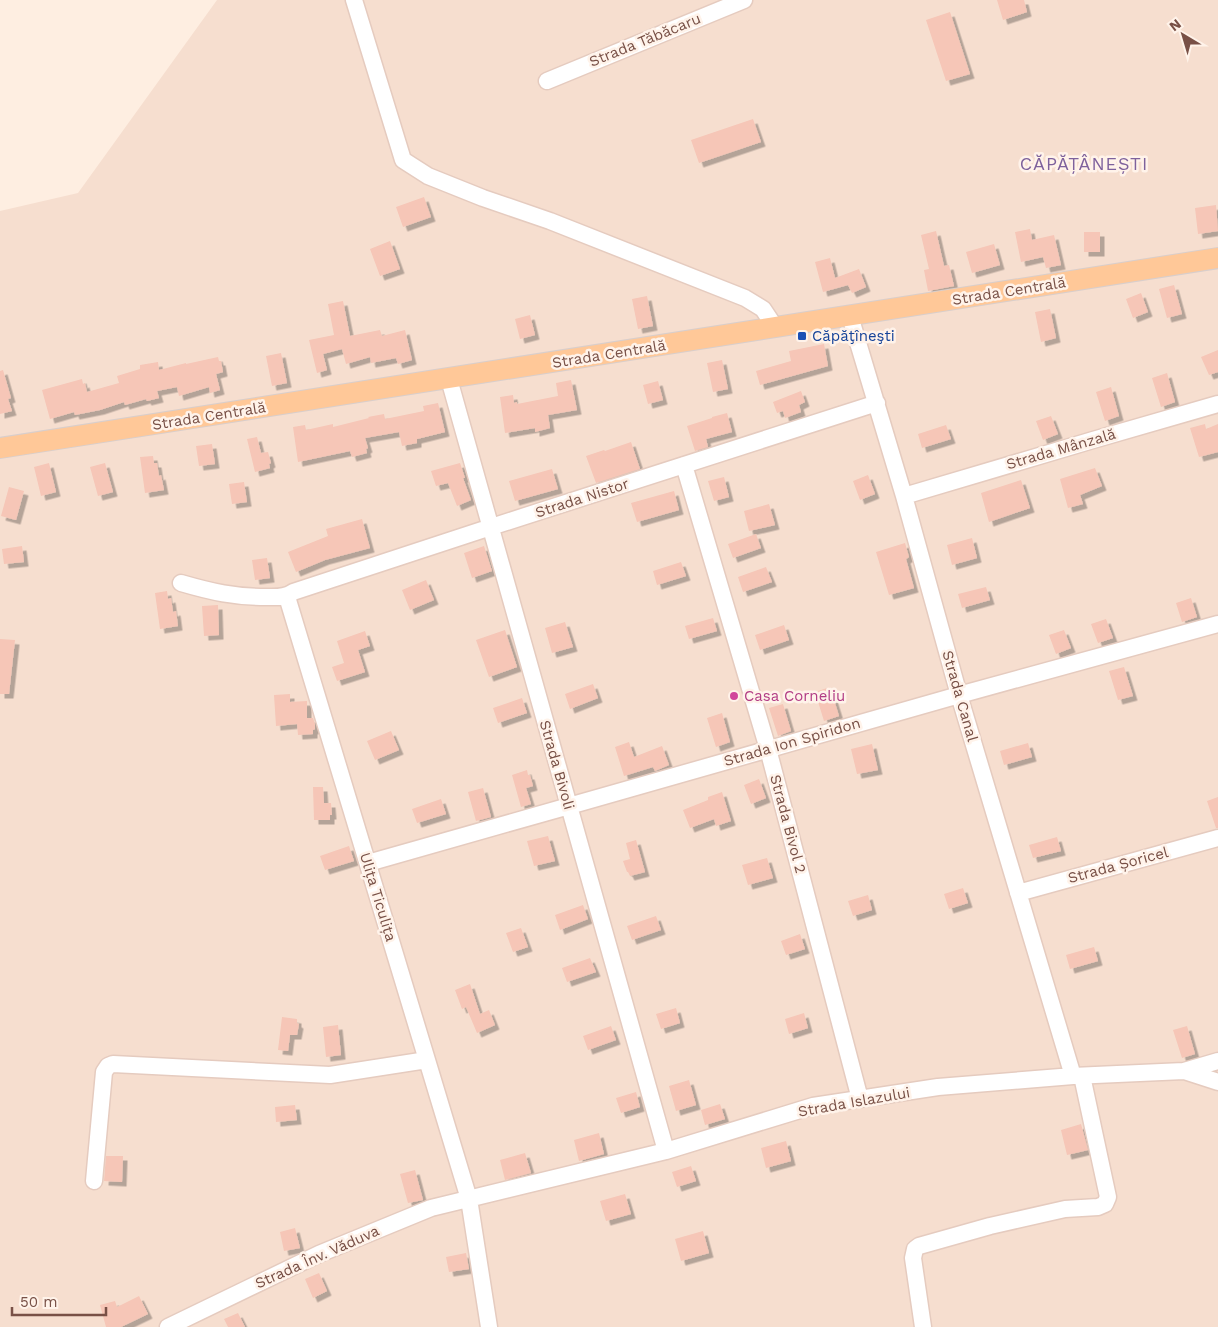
<svg xmlns="http://www.w3.org/2000/svg" width="1218" height="1327" viewBox="0 0 1218 1327" font-family="'Work Sans',sans-serif">
	<style>
		.residential { fill: #f6decf }
		.building { fill: #f6c6b7; filter: url(#shadow) }
		.lines { fill: none; stroke-linecap: round; stroke-linejoin: round }
		.minor-casing { stroke: #e5cbbf; stroke-width: 19 }
		.major-casing { stroke: #d9cecb; stroke-width: 22 }
		.minor { stroke: #fff; stroke-width: 16 }
		.major { stroke: #ffc898; stroke-width: 20 }
		.transit-dot { fill: #1a4fb4; stroke: #fff3ea; stroke-width: 2 }
		.hotel-dot { fill: #d1479c; stroke: #fff3ea; stroke-width: 2 }
		.labels { text-anchor: middle; dominant-baseline: central; stroke-width: 5; stroke-linejoin: round; paint-order: stroke }
		.street-label { font-size: 15px; fill: #785046; stroke: #fff3ea }
		.transit-label { font-size: 15px; fill: #164399; stroke: #fff3ea; text-anchor: start }
		.hotel-label { font-size: 15px; fill: #b23c85; stroke: #fff3ea; text-anchor: start }
		.quarter-label { font-size: 18px; letter-spacing: 1px; fill: #7e619c; stroke: #fff3ea }
	</style>
	<defs>
		<filter id="shadow"><feDropShadow dx="4.5" dy="4.5" stdDeviation="0" flood-color="#0004"/></filter>
	</defs>
	<rect width="100%" height="100%" fill="#feeee1"/>
	<path class="residential" d="M217,0H1218V1327H0V211L78,193Z"/>
	<path class="building" d="M997,0H1024L1027,12L1003,20Z
		M950,12L970,74L946,81L926,20Z
		M753,119L761,142L699,163L691,140Z
		M424,197L431,217L403,227L396,207Z
		M1216,205L1218,231L1198,234L1195,208Z
		M1030,229L1032,240L1054,235L1061,265L1046,268L1043,257L1021,262L1015,232Z
		M936,231L944,266L949,265L954,286L928,291L924,270L929,269L921,235Z
		M1084,232H1100V252H1084Z
		M390,241L400,269L380,276L370,249Z
		M994,244L1000,265L972,273L966,252Z
		M830,258L835,278L859,269L866,287L852,293L848,285L823,292L815,262Z
		M1174,285L1182,314L1167,318L1159,289Z
		M1141,293L1148,312L1133,318L1126,299Z
		M647,296L653,326L638,329L632,299Z
		M343,301L350,336L380,330L382,336L405,330L412,360L398,364L396,358L371,363L370,357L346,364L342,349L323,354L327,370L317,373L309,340L334,335L328,304Z
		M1050,309L1056,338L1041,342L1035,312Z
		M530,315L535,335L520,339L515,319Z
		M824,344L828,366L760,385L756,371L791,361L789,351Z
		M1218,350V372L1209,375L1201,357Z
		M281,353L287,383L272,386L266,356Z
		M218,357L219,361H221L223,372L216,374L220,390L210,393L209,387L179,396L177,387L157,391L159,398L147,401L146,399L125,405L124,402L100,410L75,415L74,412L50,419L42,390L82,379L83,384L85,383L87,392L119,383L117,376L140,369V365L158,362L159,370L186,363V364Z
		M722,360L728,389L713,392L707,363Z
		M3,370L11,398L8,399L12,411L0,414V371Z
		M1167,373L1175,402L1161,407L1152,378Z
		M571,380L577,410L548,415L550,428L535,432V428L505,433L500,397L513,395L514,403L517,402V404L558,396L556,383Z
		M658,381L663,400L648,404L643,385Z
		M1111,387L1119,416L1105,421L1096,392Z
		M801,391L805,402L799,405L801,412L785,418L783,411L777,413L773,402Z
		M438,403L445,432L417,439V443L402,446L399,432L365,438L368,448L366,449L367,453L352,457L350,451L298,462L293,427L305,425L306,430L333,424V427L369,418L368,417L384,414L385,419L424,411L423,406Z
		M727,413L732,432L706,439L708,447L695,451L687,426L712,418V417Z
		M1051,416L1058,434L1043,440L1036,421Z
		M1205,424L1206,429L1218,424V452L1199,457L1190,428Z
		M946,425L951,439L922,448L918,434Z
		M257,437L261,453L268,452L271,463L269,464L270,468L255,472L247,439Z
		M631,442L640,469L596,483L586,456L604,450L605,451Z
		M212,444L215,464L199,466L196,446Z
		M153,456L154,463H157L159,476L161,475L164,490L145,493L140,457Z
		M49,463L56,492L41,496L34,467Z
		M105,463L113,492L98,496L90,467Z
		M460,463L465,478H463L471,500L457,506L448,483L436,486L431,471Z
		M1095,468L1102,486L1080,495L1083,504L1068,508L1060,479Z
		M552,469L558,489L515,501L509,481Z
		M868,475L875,494L860,500L853,481Z
		M724,477L729,497L714,501L708,481Z
		M1021,480L1030,508L989,522L981,493Z
		M244,482L247,502L232,504L229,484Z
		M9,487L24,491L16,520L1,516Z
		M674,491L679,510L637,522L631,503Z
		M769,504L775,525L749,531L744,511Z
		M362,519L370,548L325,560L296,572L288,552L328,536L326,529Z
		M756,534L761,548L733,558L728,544Z
		M972,538L977,558L952,565L947,545Z
		M905,543L909,557L906,559L914,588L889,595L876,552Z
		M22,546L24,562L4,564L2,549Z
		M484,546L492,571L472,578L464,553Z
		M267,558L270,578L255,580L252,560Z
		M681,562L686,576L657,585L653,571Z
		M766,567L772,582L743,592L738,577Z
		M426,580L434,600L410,610L402,590Z
		M986,587L990,600L962,608L958,594Z
		M167,591L168,599L171,598L173,612L176,611L178,626L160,629L155,593Z
		M1191,598L1197,617L1182,622L1176,603Z
		M218,605L219,635L204,636L202,606Z
		M713,618L717,631L689,639L685,626Z
		M1106,619L1113,638L1098,643L1091,624Z
		M565,622L573,647L552,653L545,628Z
		M784,625L789,640L760,650L755,635Z
		M505,630L517,667L489,677L476,640Z
		M1064,630L1071,648L1056,654L1049,635Z
		M365,631L370,646L358,650L365,672L337,681L332,667L344,663L337,641Z
		M0,639L15,640L9,694H0Z
		M1124,667L1133,696L1118,700L1109,671Z
		M593,684L598,698L570,709L565,694Z
		M830,687L839,716L824,721L815,692Z
		M290,694V702L307,701V718H313L315,724V729L313,730V734L298,735L297,724L276,726L274,695Z
		M522,698L527,713L498,723L493,708Z
		M783,704L791,731L778,736L769,708Z
		M722,713L730,742L716,747L707,718Z
		M391,731L399,750L375,760L367,741Z
		M629,742L634,757L662,746L669,765L655,771L653,767L624,776L615,747Z
		M1028,743L1032,757L1004,765L1000,751Z
		M872,744L878,770L857,774L851,749Z
		M527,770L528,775H530L533,786L526,788L531,804L521,807L512,775Z
		M759,779L766,798L751,804L744,785Z
		M313,787H323L324,803H331L332,815H330V820H314Z
		M483,788L491,817L476,821L468,792Z
		M722,792L731,821L716,826L714,819L690,828L683,810L708,800V797Z
		M1218,797V828H1216L1207,801Z
		M441,799L446,814L417,823L412,809Z
		M548,836L555,861L534,866L527,841Z
		M1057,837L1061,851L1033,858L1029,845Z
		M636,840L645,872L630,876L628,872H627L623,861L630,859L626,843Z
		M349,846L354,861L325,870L320,856Z
		M767,858L773,878L748,885L742,865Z
		M963,888L968,903L949,909L944,894Z
		M868,895L872,910L853,916L848,901Z
		M583,905L588,919L560,930L555,915Z
		M656,916L661,930L632,940L627,926Z
		M521,928L528,947L513,952L506,933Z
		M800,934L805,949L786,955L781,941Z
		M1094,947L1098,961L1070,969L1066,955Z
		M590,958L596,972L567,982L562,968Z
		M470,984L480,1014L489,1010L495,1025L477,1033L466,1007L462,1009L455,990Z
		M676,1008L680,1023L661,1029L656,1014Z
		M804,1013L808,1028L789,1034L785,1019Z
		M282,1017L297,1019V1023L299,1024L297,1035H290L288,1051L278,1050Z
		M338,1025L341,1055L326,1057L323,1027Z
		M611,1026L616,1040L588,1050L583,1036Z
		M1187,1026L1195,1054L1182,1058L1173,1030Z
		M689,1080L696,1105L676,1111L669,1086Z
		M636,1092L640,1107L621,1113L616,1098Z
		M720,1104L725,1119L705,1125L701,1110Z
		M295,1105L297,1120L276,1122L275,1107Z
		M1081,1124L1088,1150L1067,1155L1061,1130Z
		M599,1133L604,1154L579,1161L574,1140Z
		M786,1141L791,1161L766,1168L761,1148Z
		M525,1153L531,1173L505,1180L500,1160Z
		M106,1156H123L122,1182L104,1181Z
		M691,1166L696,1181L677,1187L672,1172Z
		M415,1170L423,1200L408,1203L400,1174Z
		M625,1194L631,1214L606,1221L600,1201Z
		M295,1228L300,1248L284,1251L280,1232Z
		M703,1231L709,1253L681,1261L675,1239Z
		M466,1253L469,1269L449,1272L446,1257Z
		M319,1273L327,1291L313,1298L305,1279Z
		M139,1296L148,1314L121,1327H106L100,1305L115,1301L117,1307Z
		M238,1313L245,1327H228L224,1319Z"/>
	<g class="lines">
		<g class="minor-casing">
			<path id="minor" d="M354,0L403,160L428,176L483,198L550,221L745,298L763,309L775,327
				M547,81L744,0
				M850,316L904,496L959,695L1073,1076
				M449,379L666,1151
				M684,465L768,749L860,1099
				M904,496L1093,440L1218,404
				M181,583C212,592 234,597 267,597C276,597 286,598 293,592L491,527L877,403
				M289,596L288,600L469,1199L489,1327
				M368,863L569,806L959,695L1218,624
				M1018,893L1218,838
				M1184,1071L1218,1061
				M94,1181L104,1072L108,1066L113,1064L330,1075L427,1060
				M168,1327L319,1254L431,1208L666,1151L813,1106L938,1087L1073,1076L1184,1071L1218,1082
				M923,1327L913,1258L915,1249L919,1246L990,1226L1065,1209L1098,1207L1105,1204L1108,1197L1082,1076"/>
		</g>
		<g class="major-casing">
			<path id="major" d="M0,448L1218,258"/>
		</g>
		<use href="#minor" class="minor"/>
		<use href="#major" class="major"/>
	</g>
	<rect class="transit-dot" x="797" y="331" width="10" height="10" rx="2.5"/>
	<circle class="hotel-dot" cx="734" cy="696" r="5"/>
	<g class="labels">
		<g class="street-label">
			<text transform="translate(645 40) rotate(-22)">Strada Tăbăcaru</text>
			<text transform="translate(1009 291) rotate(-9)">Strada Centrală</text>
			<text transform="translate(609 354) rotate(-9)">Strada Centrală</text>
			<text transform="translate(209 416) rotate(-9)">Strada Centrală</text>
			<text transform="translate(1061 449) rotate(-16)">Strada Mânzală</text>
			<text transform="translate(582 498) rotate(-18)">Strada Nistor</text>
			<text transform="translate(960 696) rotate(74)">Strada Canal</text>
			<text transform="translate(792 742) rotate(-16)">Strada Ion Spiridon</text>
			<text transform="translate(557 765) rotate(74)">Strada Bivoli</text>
			<text transform="translate(788 824) rotate(75)">Strada Bivol 2</text>
			<text transform="translate(1118 865) rotate(-15)">Strada Șoricel</text>
			<text transform="translate(378 897) rotate(73)">Ulița Ticulița</text>
			<text transform="translate(854 1102) rotate(-10)">Strada Islazului</text>
			<text transform="translate(317 1257) rotate(-24)">Strada Înv. Văduva</text>
		</g>
		<g class="transit-label">
			<text x="812" y="336">Căpăţîneşti</text>
		</g>
		<g class="hotel-label">
			<text x="744" y="696">Casa Corneliu</text>
		</g>
		<g class="quarter-label">
			<text x="1084" y="163">CĂPĂȚÂNEȘTI</text>
		</g>
	</g>
	<g transform="translate(1183 35) rotate(322)" stroke="#fff3ea" stroke-width="4" paint-order="stroke">
	<path d="M0-4L9 19L0 12L-9 19Z" fill="#785046"/>
	<text y="-8" font-size="14" font-weight="bold" text-anchor="middle" fill="#785046">N</text>
	</g>
	<path d="M12 1307v8h94v-8" fill="none" stroke="#785046" stroke-width="2.5"/>
	<text x="20" y="1307" font-size="15" fill="#785046" stroke="#fff3ea" stroke-width="4" paint-order="stroke">50 m</text>
</svg>
